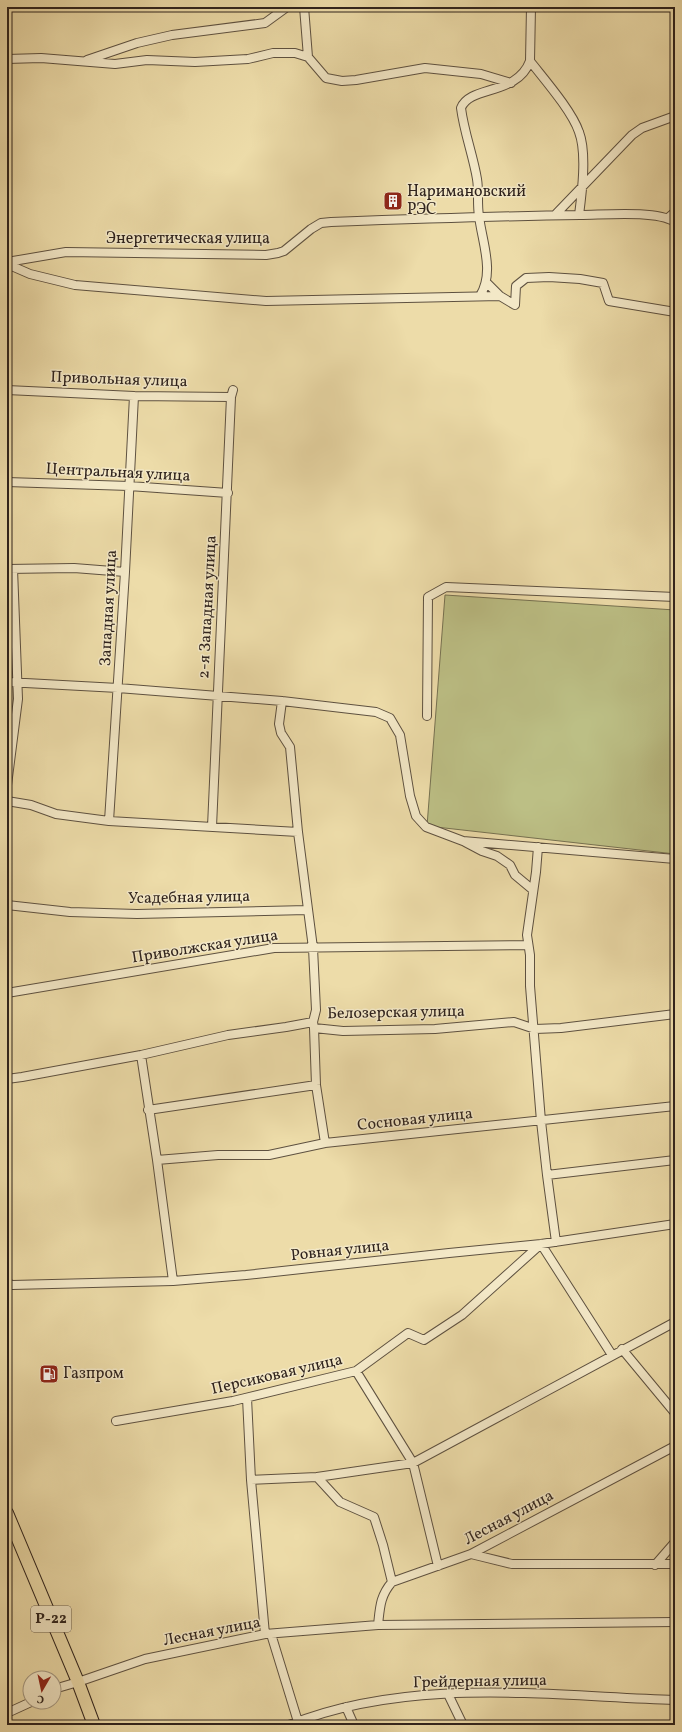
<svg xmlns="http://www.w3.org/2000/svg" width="682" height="1732" viewBox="0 0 682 1732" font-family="Vollkorn,serif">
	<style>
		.green { fill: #bcbf85; stroke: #767151 }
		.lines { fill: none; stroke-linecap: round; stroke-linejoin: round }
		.minor-casing { stroke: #5e5140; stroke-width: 10 }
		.highway-casing { stroke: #2f231d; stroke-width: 14 }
		.minor { stroke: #f3e8c7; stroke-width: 8 }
		.highway { stroke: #eddca9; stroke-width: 12 }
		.labels { text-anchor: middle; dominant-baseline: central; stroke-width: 3; stroke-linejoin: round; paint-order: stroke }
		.shield { fill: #f3e8c7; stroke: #6a5e50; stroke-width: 1 }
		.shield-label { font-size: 15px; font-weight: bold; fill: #2f231d }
		.poi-label { font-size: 16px; fill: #2f231d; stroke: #f3e8c7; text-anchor: start }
		.street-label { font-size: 16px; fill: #2f231d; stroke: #f3e8c7 }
	</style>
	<rect width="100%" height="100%" fill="#eddca9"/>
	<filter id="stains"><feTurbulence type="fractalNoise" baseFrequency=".005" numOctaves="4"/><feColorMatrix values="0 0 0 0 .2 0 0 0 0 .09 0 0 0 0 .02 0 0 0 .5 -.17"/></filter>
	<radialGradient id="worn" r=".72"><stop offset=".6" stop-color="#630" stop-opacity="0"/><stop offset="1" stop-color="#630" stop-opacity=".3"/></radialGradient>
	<path class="green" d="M445,595L675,610V854L427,826Z"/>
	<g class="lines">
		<g class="minor-casing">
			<path id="minor" d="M304,7L308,57
				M7,59L41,58L115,64L147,60L195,62L248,59L273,53H295L308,57L326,78L342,81L356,80L425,68L481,74L511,83
				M87,60L137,43L172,35L265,23L287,7
				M530,61C544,79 572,111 579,132C587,153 582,192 579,215
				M555,215L632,135L642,128L675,116
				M668,218L675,212
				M7,262L66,252L266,255L278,253L284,251L311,229L321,223L331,222C414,219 497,216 580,215C604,215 655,210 675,222
				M7,264L30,274L75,285L266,301L500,296L515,305L516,286L526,278L549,277L580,279L603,283L609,301L675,312
				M486,282L500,296
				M480,296C495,272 482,242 479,216C477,204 479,191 477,179C473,155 464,132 461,108C470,85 517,96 530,61L531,7
				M7,390L134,396L231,397
				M7,482L129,486L228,493
				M7,569L74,568L125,572
				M7,682L118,688L282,701L376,712L390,718L400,735L410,796L416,816L426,827L463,841L675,859
				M282,701L279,724L281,733L290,747L298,832L313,948L316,1010L313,1022
				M427,716L428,597L446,587L675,597
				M7,785L18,699L13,569
				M7,801L31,805L56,814L109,821L298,832
				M109,821L125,572L134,396
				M212,827L231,397L233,390
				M465,842L482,851L497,856L510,865L515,875L533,890
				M538,847L536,872L527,935L530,955V986L541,1121L547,1175L556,1242
				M7,905L70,912L137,914L307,910
				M7,993L274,948L528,945
				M314,1028L316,1085L325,1143
				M141,1055L157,1160L173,1281
				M7,1079L22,1077L141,1055L228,1035L286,1027L313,1022L314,1028L343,1031L435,1029L514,1022L535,1029L561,1028L675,1014
				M148,1110L316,1085
				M157,1160L218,1155H269L325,1143L675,1106
				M547,1175L675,1160
				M7,1283L12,1285L173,1281L246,1275L449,1253L541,1244L675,1224
				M622,1349L675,1413
				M356,1371L413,1463L438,1566
				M247,1398L251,1480
				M116,1421L233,1401L356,1371L408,1333L424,1340L462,1315L541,1244L612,1355
				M317,1477L413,1463L675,1322
				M471,1554L512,1564H675
				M655,1565L675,1542
				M378,1625C380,1607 380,1596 392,1582L471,1554L675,1446
				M265,1634L251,1480L317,1477L340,1502L374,1517L383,1545L392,1582
				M271,1634L299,1725
				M54,1689L78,1682L145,1659L265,1634L378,1625L675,1622
				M448,1694L463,1725
				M346,1707L354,1725
				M7,1713L31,1702
				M289,1725C410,1676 549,1696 675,1700"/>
		</g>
		<g class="highway-casing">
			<path id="highway" d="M7,1513L78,1682L94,1725"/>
		</g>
		<use href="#minor" class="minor"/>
		<use href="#highway" class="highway"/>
	</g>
	<defs>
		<g id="building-square" transform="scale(1)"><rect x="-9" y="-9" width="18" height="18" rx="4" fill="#8f2418" stroke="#f3e8c7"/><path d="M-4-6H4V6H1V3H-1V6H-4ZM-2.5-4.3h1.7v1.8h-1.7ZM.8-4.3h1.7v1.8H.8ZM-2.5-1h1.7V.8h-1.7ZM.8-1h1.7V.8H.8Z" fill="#fff"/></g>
		<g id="fuel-square" transform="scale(1)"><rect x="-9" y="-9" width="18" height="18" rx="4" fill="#8f2418" stroke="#f3e8c7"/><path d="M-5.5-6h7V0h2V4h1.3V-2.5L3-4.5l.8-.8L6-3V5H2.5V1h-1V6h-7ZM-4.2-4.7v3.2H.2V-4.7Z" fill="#fff"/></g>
	</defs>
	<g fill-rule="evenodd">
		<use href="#building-square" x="393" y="201"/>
		<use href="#fuel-square" x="49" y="1374"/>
	</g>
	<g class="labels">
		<rect class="shield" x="31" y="1606" width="40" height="26" rx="3"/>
		<g class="shield-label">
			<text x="51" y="1619">Р-22</text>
		</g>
		<g class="poi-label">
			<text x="407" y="192">Наримановский<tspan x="407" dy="18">РЭС</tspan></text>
			<text x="63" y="1374">Газпром</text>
		</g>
		<g class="street-label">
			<text x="188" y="239">Энергетическая улица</text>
			<text transform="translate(119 380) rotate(2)">Привольная улица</text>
			<text transform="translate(118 473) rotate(3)">Центральная улица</text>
			<text transform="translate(208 607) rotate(-87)">2-я Западная улица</text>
			<text transform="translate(109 608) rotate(-87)">Западная улица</text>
			<text transform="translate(189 898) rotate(-1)">Усадебная улица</text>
			<text transform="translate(205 947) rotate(-9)">Приволжская улица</text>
			<text transform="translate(396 1013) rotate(-1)">Белозерская улица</text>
			<text transform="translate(415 1120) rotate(-6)">Сосновая улица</text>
			<text transform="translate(340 1251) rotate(-6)">Ровная улица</text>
			<text transform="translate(277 1375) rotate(-13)">Персиковая улица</text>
			<text transform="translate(509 1518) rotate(-28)">Лесная улица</text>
			<text transform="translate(212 1632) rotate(-11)">Лесная улица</text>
			<text transform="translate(480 1682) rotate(-1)">Грейдерная улица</text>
		</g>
	</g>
	<rect width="682" height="1732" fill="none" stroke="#eddca9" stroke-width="24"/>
	<rect x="8" y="8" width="666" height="1716" fill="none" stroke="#2f231d" stroke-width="2"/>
	<rect x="12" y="12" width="658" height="1708" fill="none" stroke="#2f231d"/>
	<g transform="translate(42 1690) rotate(189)"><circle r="19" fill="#f3e8c7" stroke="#a59983"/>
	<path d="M0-3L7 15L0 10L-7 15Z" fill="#8f2418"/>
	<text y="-6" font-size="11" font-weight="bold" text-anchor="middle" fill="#2f231d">С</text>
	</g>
	<rect width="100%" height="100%" filter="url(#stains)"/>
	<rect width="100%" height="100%" fill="url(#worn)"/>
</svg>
